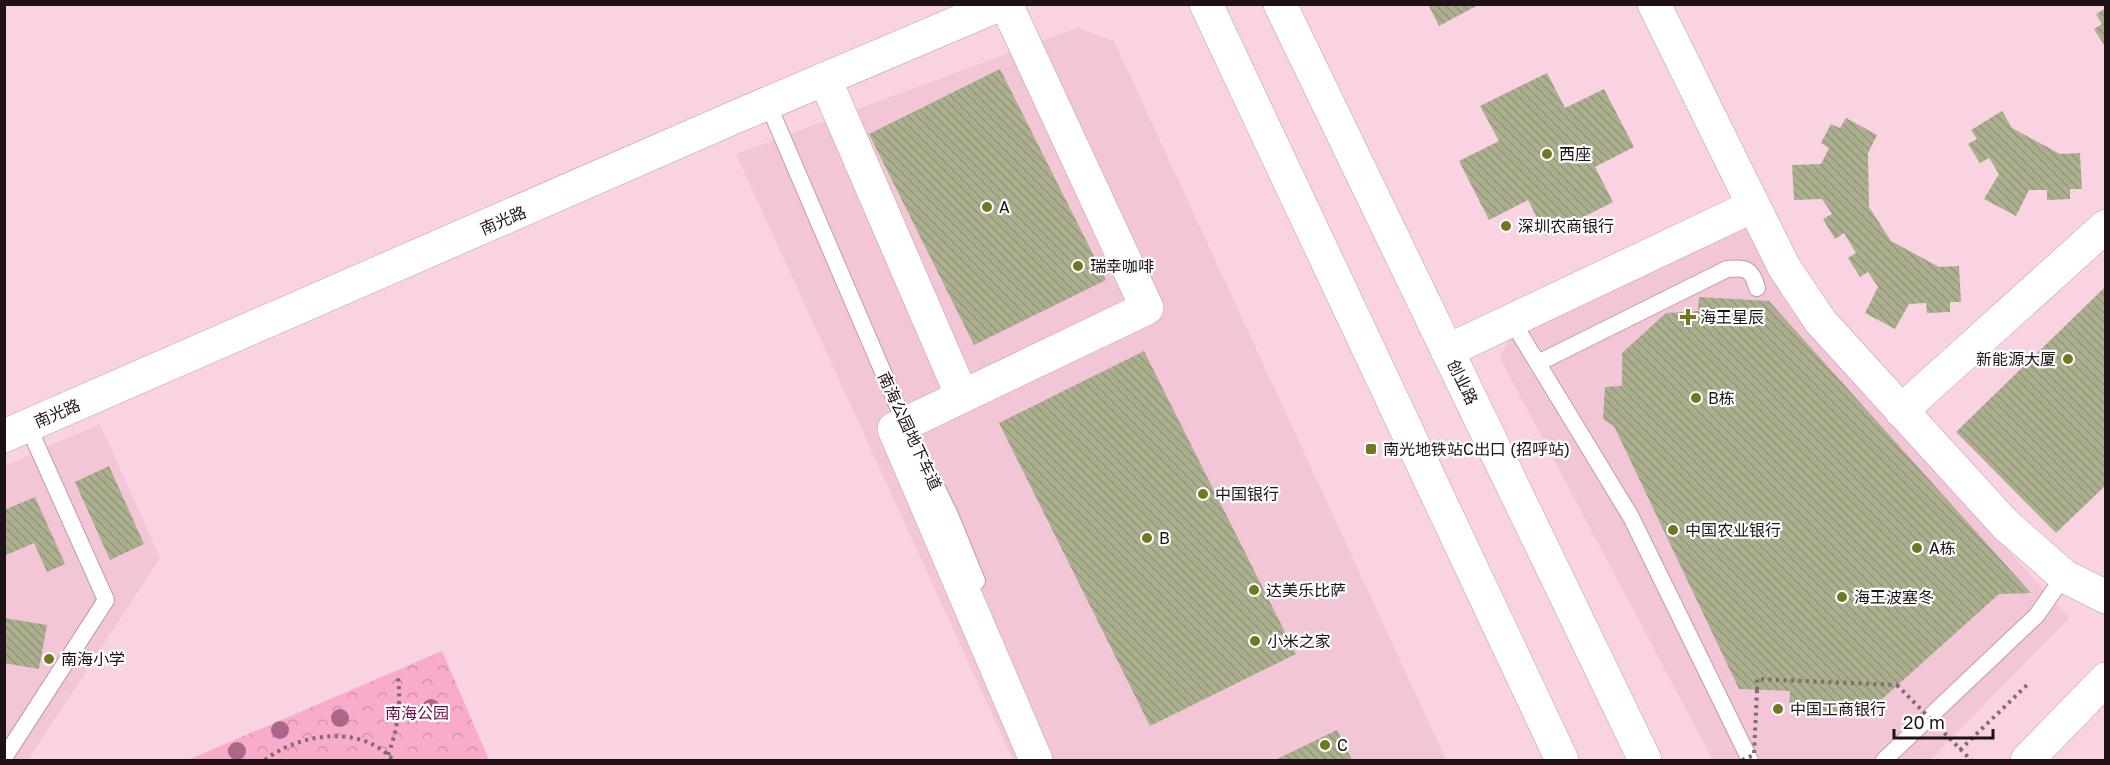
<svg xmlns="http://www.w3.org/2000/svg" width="2110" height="765" viewBox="0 0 2110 765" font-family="'Golos Text','Noto Sans SC',sans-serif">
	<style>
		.built { fill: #f2c5d7 }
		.forest { fill: url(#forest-crowns) }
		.building { fill: url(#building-back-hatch) }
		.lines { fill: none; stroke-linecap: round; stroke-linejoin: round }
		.lane-casing { stroke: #bf9caa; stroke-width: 18 }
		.street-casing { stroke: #bf9caa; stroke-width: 34 }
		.secondary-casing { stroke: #bf9caa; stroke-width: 34 }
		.primary-casing { stroke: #bf9caa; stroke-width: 34 }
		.path { stroke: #816972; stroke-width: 4; stroke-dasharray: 3 4.5; stroke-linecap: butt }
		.lane { stroke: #fff; stroke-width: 16 }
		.street { stroke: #fff; stroke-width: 33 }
		.secondary { stroke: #fff; stroke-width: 33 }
		.primary { stroke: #fff; stroke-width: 33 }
		.path-bridge { stroke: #816972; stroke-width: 4; stroke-dasharray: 3 4.5; stroke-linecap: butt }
		.tree { fill: #ab668a }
		.poi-dot { fill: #727822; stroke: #fff; stroke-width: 2 }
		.labels { text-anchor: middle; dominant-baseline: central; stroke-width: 4.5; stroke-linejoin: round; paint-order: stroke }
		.poi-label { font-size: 16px; fill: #1f1217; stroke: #fff; text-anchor: start }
		.street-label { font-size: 16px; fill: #1f1217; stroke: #fff }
		.park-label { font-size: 16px; fill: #6b0d42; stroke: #fff }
	</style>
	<defs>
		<pattern id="forest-crowns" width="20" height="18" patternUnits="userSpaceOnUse" patternTransform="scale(1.5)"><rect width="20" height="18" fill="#f8abcb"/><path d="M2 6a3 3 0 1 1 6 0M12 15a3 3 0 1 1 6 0" fill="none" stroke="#d492ae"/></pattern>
		<pattern id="building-back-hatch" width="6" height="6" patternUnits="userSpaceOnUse" patternTransform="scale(1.5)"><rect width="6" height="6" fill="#acb08f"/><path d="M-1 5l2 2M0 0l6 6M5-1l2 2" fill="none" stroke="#94967b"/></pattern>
	</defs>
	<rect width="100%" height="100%" fill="#f9d3e2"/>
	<path class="built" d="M1077,28L1114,41L1446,760H1013L736,154Z
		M1744,226L1790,308L2069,618L1930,760H1713L1500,358L1510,337Z
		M100,424L160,558L28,760H5L4,466Z"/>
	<path class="forest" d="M442,651L489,760H188Z"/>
	<path class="building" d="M1428,4H1480L1439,26Z
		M2106,8V48L2094,29L2102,24L2096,14Z
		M1000,69L1106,280L974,345L869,134Z
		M1547,73L1565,108L1604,89L1634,147L1595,167L1613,202L1546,236L1528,200L1489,220L1459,161L1499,141L1480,106Z
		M2002,111L2012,128L2060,154L2080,153L2082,189H2070V199L2047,200V190H2029L2016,216L1984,199L1999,174L1989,158L1980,163L1968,144L1977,139L1971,130Z
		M1846,118L1877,135L1868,153L1869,207L1891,241L1939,267L1959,266L1961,302H1950V312L1927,313L1926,303L1909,304L1895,329L1865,313L1878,287L1868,272L1860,277L1848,258L1856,253L1844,233L1835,239L1823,219L1832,214L1822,199L1794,200L1792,165L1821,164L1829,148L1821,143L1831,124L1840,128Z
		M2106,286V485L2056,533L1956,432Z
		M1699,297L1769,301L2031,593L1999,594L1862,717L1789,713L1790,691L1739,689L1614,426L1603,419L1605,387L1622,386V353L1666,313L1698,311Z
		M1144,351L1296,654L1150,726L999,423Z
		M109,466L144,544L110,560L75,482Z
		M35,497L65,564L47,572L34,543L4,556V510Z
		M4,618L47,625L39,669L4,663Z
		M1337,730L1352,760H1275Z"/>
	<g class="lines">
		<g class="lane-casing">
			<path id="lane" d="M768,104L907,428
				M1512,321L1631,517L1750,760
				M1538,363L1727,269C1746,267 1752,269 1757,288
				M932,478L950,515L977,581
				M4,758L106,600L28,426
				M1884,760L2037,615L2064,576"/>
		</g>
		<g class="street-casing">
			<path id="street" d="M1006,4L1147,308L894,429L1036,760
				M1654,4L1784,267L1821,322L2005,524L2064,576L2106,597
				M825,79L962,396
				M1447,351L1753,206
				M1901,411L2106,226"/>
		</g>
		<g class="secondary-casing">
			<path id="secondary" d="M1206,4L1562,760
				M1280,4L1645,760
				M4,436L733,118L1001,4"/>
		</g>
		<g class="primary-casing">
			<path id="primary" d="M2027,760L2106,679"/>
		</g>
		<path class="path" d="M1757,690V679L1897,685
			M1960,750L2027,685
			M388,755C398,728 401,705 398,677
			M265,760C299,733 362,724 393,760"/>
		<use href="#lane" class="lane"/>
		<use href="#street" class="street"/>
		<use href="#secondary" class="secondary"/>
		<use href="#primary" class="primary"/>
		<path class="path-bridge" d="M1897,685L1971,760
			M1742,760L1754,755L1757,690"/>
	</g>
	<g class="tree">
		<circle cx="431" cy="708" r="9"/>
		<circle cx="340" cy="718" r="9"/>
		<circle cx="280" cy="730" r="9"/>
		<circle cx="237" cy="751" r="9"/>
	</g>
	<g class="poi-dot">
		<circle cx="1547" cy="154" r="6"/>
		<circle cx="987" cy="207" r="6"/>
		<circle cx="1506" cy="226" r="6"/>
		<circle cx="1078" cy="266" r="6"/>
		<path d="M1685 308h6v6h6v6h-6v6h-6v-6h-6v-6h6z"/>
		<circle cx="2068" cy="359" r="6"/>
		<circle cx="1696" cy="398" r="6"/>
		<rect x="1365" y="443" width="12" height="12" rx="3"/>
		<circle cx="1203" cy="494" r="6"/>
		<circle cx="1673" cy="530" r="6"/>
		<circle cx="1147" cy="538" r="6"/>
		<circle cx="1917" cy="548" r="6"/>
		<circle cx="1254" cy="590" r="6"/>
		<circle cx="1842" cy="597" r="6"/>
		<circle cx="1255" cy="641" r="6"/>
		<circle cx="49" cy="659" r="6"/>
		<circle cx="1778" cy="709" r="6"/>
		<circle cx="1325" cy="745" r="6"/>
	</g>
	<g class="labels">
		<g class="poi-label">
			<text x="1559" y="154">西座</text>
			<text x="999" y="207">A</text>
			<text x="1518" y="226">深圳农商银行</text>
			<text x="1090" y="266">瑞幸咖啡</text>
			<text x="1700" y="317">海王星辰</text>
			<text x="2056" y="359" text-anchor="end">新能源大厦</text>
			<text x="1708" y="398">B栋</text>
			<text x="1383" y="449">南光地铁站C出口 (招呼站)</text>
			<text x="1215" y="494">中国银行</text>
			<text x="1685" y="530">中国农业银行</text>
			<text x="1159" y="538">B</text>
			<text x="1929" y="548">A栋</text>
			<text x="1266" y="590">达美乐比萨</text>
			<text x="1854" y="597">海王波塞冬</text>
			<text x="1267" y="641">小米之家</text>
			<text x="61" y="659">南海小学</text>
			<text x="1790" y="709">中国工商银行</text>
			<text x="1337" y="745">C</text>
		</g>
		<g class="street-label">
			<text transform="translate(503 220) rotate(-23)">南光路</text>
			<text transform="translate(1463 382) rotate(64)">创业路</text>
			<text transform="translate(57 413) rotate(-23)">南光路</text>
			<text transform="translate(910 431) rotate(65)">南海公园地下车道</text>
		</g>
		<g class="park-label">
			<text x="417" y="713">南海公园</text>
		</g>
	</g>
	<rect width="2110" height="765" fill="none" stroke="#1f1217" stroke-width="12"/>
	<path d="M1894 729v9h99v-9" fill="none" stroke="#1f1217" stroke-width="3"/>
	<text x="1903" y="729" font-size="18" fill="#1f1217" stroke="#ffffff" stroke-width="4.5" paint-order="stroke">20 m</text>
</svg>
